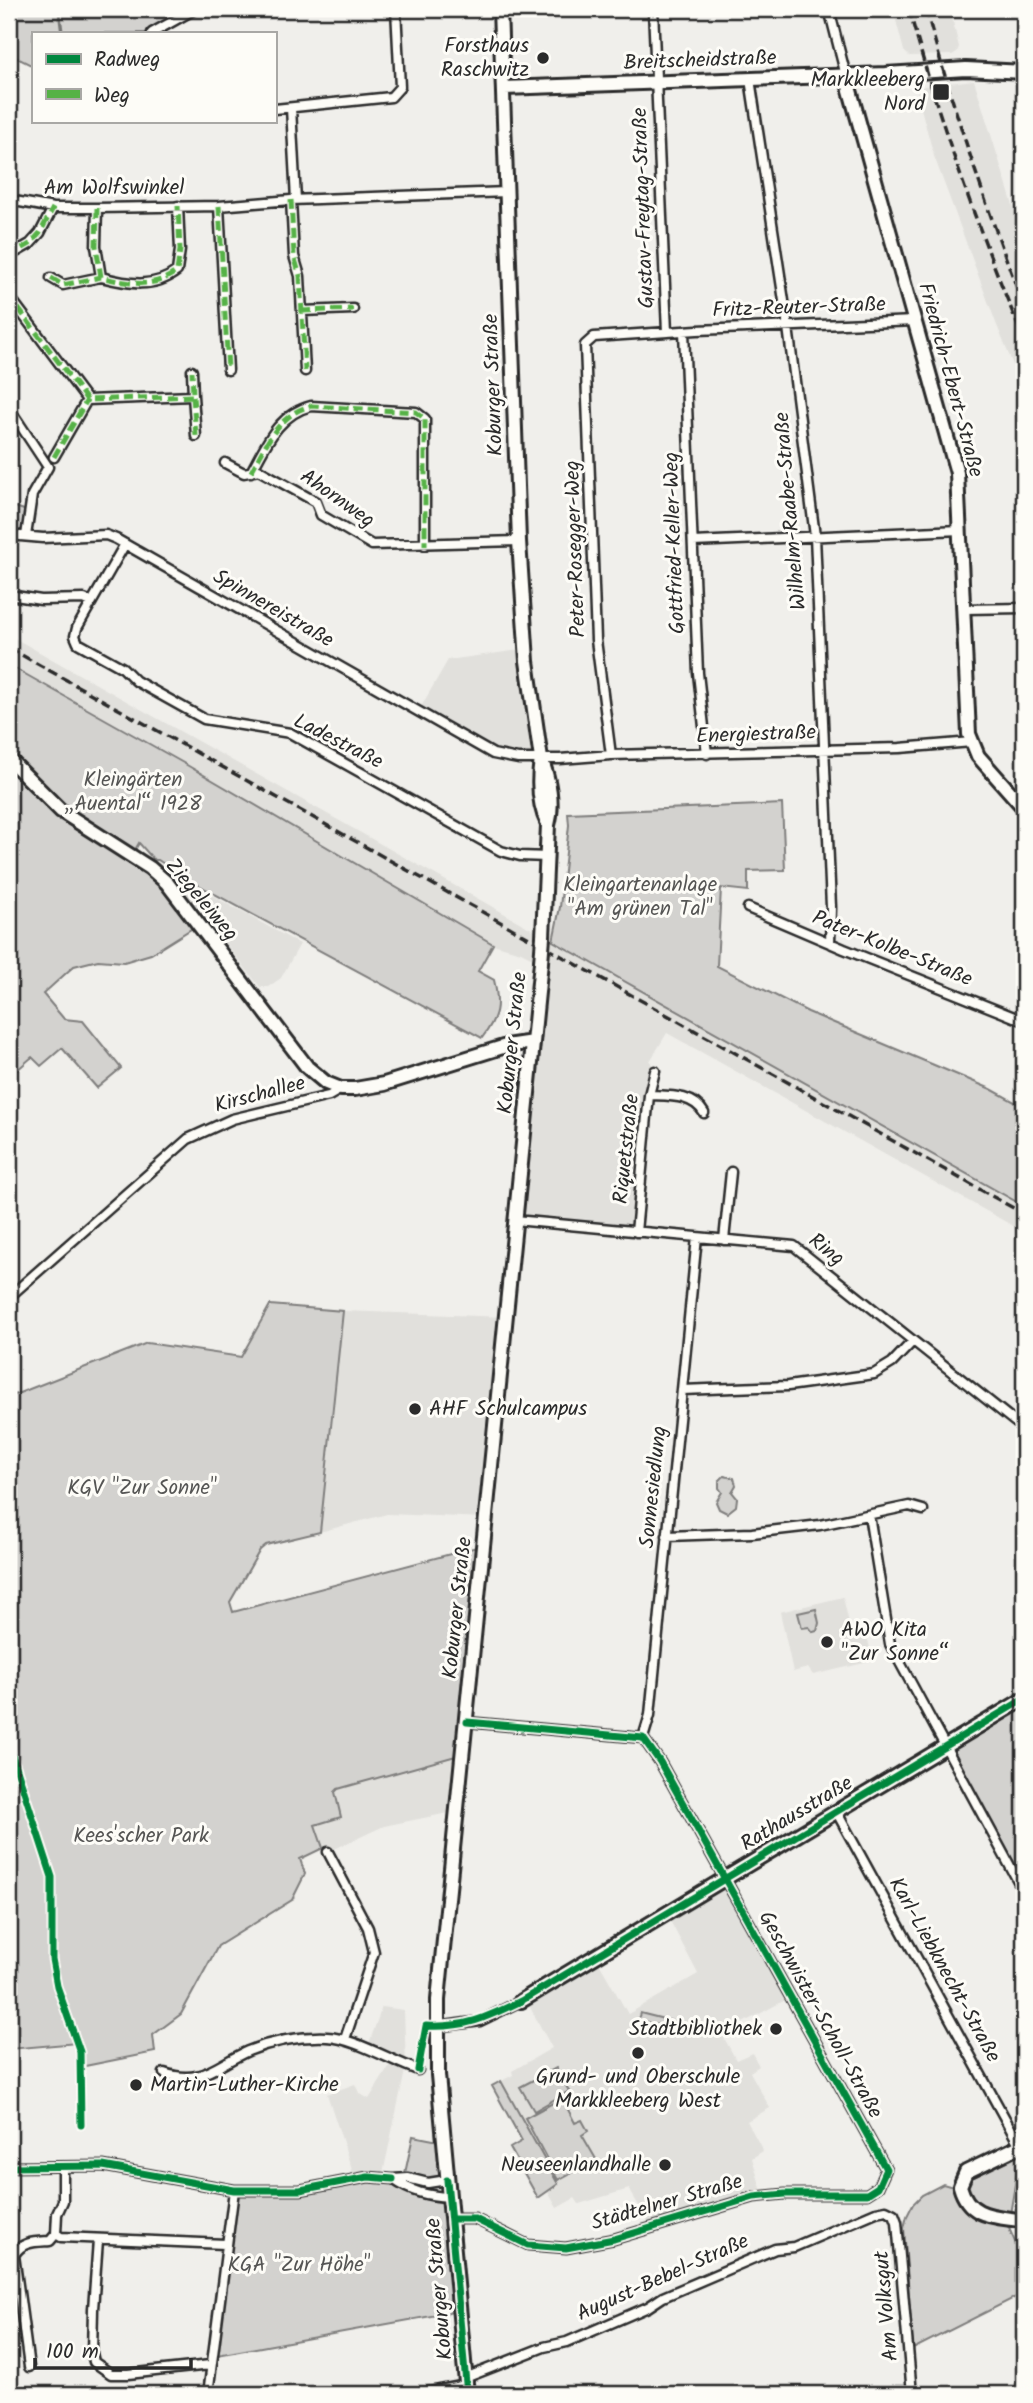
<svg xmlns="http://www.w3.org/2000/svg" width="1033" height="2403" viewBox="0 0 1033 2403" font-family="Kalam,sans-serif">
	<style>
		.built { fill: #e1e0dc }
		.green { fill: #d3d2cf; stroke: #7f7e7d; stroke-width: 2 }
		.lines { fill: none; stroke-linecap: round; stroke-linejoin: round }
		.stream { stroke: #777775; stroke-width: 3.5 }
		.street-casing { stroke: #2b2b2b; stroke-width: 13 }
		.secondary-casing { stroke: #2b2b2b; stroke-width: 18 }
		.street { stroke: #fdfcf7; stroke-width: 8 }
		.secondary { stroke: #fdfcf7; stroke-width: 12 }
		.rail { stroke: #2b2b2b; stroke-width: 3.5; stroke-dasharray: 10 5; stroke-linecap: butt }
		.secondary-bridge-casing { stroke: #2b2b2b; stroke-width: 18; stroke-linecap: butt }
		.secondary-bridge { stroke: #fdfcf7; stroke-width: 12 }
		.quiet { stroke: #56b246; stroke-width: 5; stroke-dasharray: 10 5; stroke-linecap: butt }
		.cycleway-casing { stroke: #fdfcf7; stroke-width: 11 }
		.cycleway { stroke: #00873e; stroke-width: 7 }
		.poi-dot { fill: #2b2b2b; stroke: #fdfcf7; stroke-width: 2.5 }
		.labels { text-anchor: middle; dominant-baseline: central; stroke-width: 6; stroke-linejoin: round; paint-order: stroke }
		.poi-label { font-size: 21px; fill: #2b2b2b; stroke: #fdfcf7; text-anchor: end }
		.street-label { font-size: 21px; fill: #2b2b2b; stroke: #fdfcf7 }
		.park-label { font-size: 21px; fill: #555554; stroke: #fdfcf7 }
	</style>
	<rect width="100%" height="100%" fill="#f0efeb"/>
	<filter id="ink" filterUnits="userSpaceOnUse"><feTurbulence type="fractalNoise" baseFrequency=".0143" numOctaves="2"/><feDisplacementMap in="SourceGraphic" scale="14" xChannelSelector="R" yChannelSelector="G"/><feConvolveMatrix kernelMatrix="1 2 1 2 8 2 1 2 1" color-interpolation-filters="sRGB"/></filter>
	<g filter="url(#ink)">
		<path class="built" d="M893,9H950L959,47L957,52L952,55L909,56L904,51Z
			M974,80L1024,241V392L996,323L934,156L917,94L919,89L924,86Z
			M9,635L1024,1206V1232L667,1033L650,1061L655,1071L636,1232L515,1220L541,962L521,952L493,944L185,764L9,665Z
			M527,649L541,759L505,758L418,712L448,660Z
			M184,880L300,944L281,978L268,987H260L187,895Z
			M343,1311L506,1317L486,1518L387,1514L320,1532Z
			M843,1597L849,1623L846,1624L849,1635L866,1632L873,1661L813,1675L808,1668L793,1672L780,1612Z
			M463,1754L458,1811L384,1826L328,1852L324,1850L315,1825L340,1817L334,1792L338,1789Z
			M724,1878L791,1997L722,2034L736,2060L752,2053L759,2066L750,2072L770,2108L747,2121L763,2151L752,2158L763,2195L652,2228L629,2189L579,2204L575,2198L557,2208L548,2192L538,2198L510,2148L522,2141L492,2086L513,2075L512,2071L552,2048L525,1998L595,1956L628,2014L698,1974L666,1913Z
			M382,2007L404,2010L406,2066L382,2178L355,2179L327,2094L355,2084L359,2093L369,2099L392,2062L367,2049Z"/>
		<path class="green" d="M9,9H195L152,33H33V66L9,54Z
			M9,505L30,512L26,536L9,535Z
			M9,665L185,764L493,944L478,971L494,980C500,1005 498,1017 482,1038L185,878L158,860H154L139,843L135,850L81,819L9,751Z
			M9,759L61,811L150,868L199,924L151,954L124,962L98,960L74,966L43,994L64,1019L83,1021L121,1068L97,1088L62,1048L41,1066L32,1057L9,1077Z
			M782,804L785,870L748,871V891L721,888L717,966L808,1012L991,1089L1024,1107V1206L553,941L560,907L569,825L568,813Z
			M270,1305L343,1311L320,1532L266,1545L260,1550L230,1602L233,1612L484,1545L463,1754L338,1789L335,1792L341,1817L315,1825L323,1848L300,1859L305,1874L292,1900L218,1946L181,2014L153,2035L155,2052L80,2067V2052L77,2043L9,2049V1397L147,1343L241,1357Z
			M724,1476L734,1478L736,1485L732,1492L737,1498L736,1506L727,1513L719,1509L716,1502L722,1492L719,1488V1481Z
			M816,1609L819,1623L817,1631L813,1632L809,1627L802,1628L798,1613Z
			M1024,1699V1892L944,1746Z
			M640,2013L676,2022L674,2030L666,2028L664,2032L657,2030L658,2025L638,2020Z
			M556,2068L569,2091L534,2111L520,2087Z
			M501,2081L558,2184L538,2198L510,2148L522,2141L492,2086Z
			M562,2098L575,2123L582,2120L588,2131L582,2135L596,2159L558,2180L525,2118Z
			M413,2136L444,2142L447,2180L404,2178Z
			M1020,2155L1008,2226L1024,2262V2293L913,2349L904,2228L907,2216L913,2204L922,2195L943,2184L953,2187Z
			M359,2178L393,2179L405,2188L449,2197L459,2311L212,2356L234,2190H300Z"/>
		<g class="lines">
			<path class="stream" d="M59,9L62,33"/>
			<g class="street-casing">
				<path id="street" d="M653,9L667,332
					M829,9L846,76
					M152,33L195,9
					M750,79L788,327L815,536L831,907L830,943
					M291,108L296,200
					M275,109L391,97L400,87L396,9
					M9,133L11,131
					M9,200L53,208H97L219,206L291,200L507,192
					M291,200L294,256L300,276L305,371
					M219,206L228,370
					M97,208L96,246L101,277C128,284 154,289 177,271L180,250L178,206
					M9,256L30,244L40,233L53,208
					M51,278L63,285L101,277
					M9,296L87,400L193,396L192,371
					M302,311L353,309
					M684,331L698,673L707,754
					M193,396L196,436
					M9,408L48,467L32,495L26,536
					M54,457L87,400
					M225,463L244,473L259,470L316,502L321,515L372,545L519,541
					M251,472C266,445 278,414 311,406L416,412L425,419V545
					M9,535L43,538L106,535L116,539L493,754L518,759H560L611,755L900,748L972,742
					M693,542L960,530
					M125,544L77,628L75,636L78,643L123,668L136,681L204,719L290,733L501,851L520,856L548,857
					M9,595L41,600L84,599L91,602
					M964,609L1024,608
					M611,755L596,640L585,345L594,337L697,330L915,321
					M748,908L844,949L1024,1021
					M649,1095C669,1096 693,1094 704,1113
					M515,1220L794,1246L1024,1429
					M636,1232L649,1095L655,1071
					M724,1240L731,1172
					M9,1297L188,1139L232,1119L329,1096L341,1089
					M682,1390L788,1386L874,1374L892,1363L913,1341
					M869,1515L890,1644L1024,1892
					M667,1536L752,1533L820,1525L909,1506L923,1510
					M643,1738L650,1715L697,1237
					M836,1811L1020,2146
					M328,1852L368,1928L374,1952L345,2039
					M437,2027L480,2021L521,2001
					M164,2073C201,2086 216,2065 248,2051C273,2041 300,2036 327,2037C354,2038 391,2061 418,2070
					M9,2167L103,2166L234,2190H300L368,2177L393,2179L408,2178L428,2183L447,2180
					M63,2167V2201L57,2214L56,2234L61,2237L225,2244
					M393,2179C411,2192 428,2196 449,2197
					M451,2219H475L528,2245L566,2248L614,2239L754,2197L785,2194H867L878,2187L886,2169L660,1762L643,1738L467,1722
					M98,2240L93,2309L92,2353L94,2362L111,2374H128L210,2365
					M29,2367L14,2255C22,2241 35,2242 50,2241L56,2234
					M465,2378L544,2347L567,2342L648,2307L663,2297L775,2249L794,2247L876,2212L886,2210L894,2214L897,2222L912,2394
					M208,2394L234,2190
					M420,2394L466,2385"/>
			</g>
			<g class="secondary-casing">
				<path id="secondary" d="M500,9L519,541L527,661L541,759C549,778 554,804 548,825L543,937
					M846,76L957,473L969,734L978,756L1024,808
					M504,88L886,74L966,69L1024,72
					M9,759L61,811L150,868L167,883L307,1067L326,1083L341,1089H355L384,1084L506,1046L533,1042
					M541,759C538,780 538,804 548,824
					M521,2001L1024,1699
					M1024,2144L966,2172L960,2186C969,2219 996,2216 1024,2221
					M467,2394L438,2075V2000L541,962"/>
			</g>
			<use href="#street" class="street"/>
			<use href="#secondary" class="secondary"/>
			<path class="rail" d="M909,9C939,122 979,232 1024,340
				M926,9C953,110 987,208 1024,307
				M9,648L1024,1214"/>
			<g class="secondary-bridge-casing">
				<path id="secondary-bridge" d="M541,962L543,937"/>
			</g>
			<use href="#secondary-bridge" class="secondary-bridge"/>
			<path class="quiet" d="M291,200L294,256L300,276L305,371
				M219,206L228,370
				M97,208L96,246L101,277C128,284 154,289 177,271L180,250L178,206
				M9,256L30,244L40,233L53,208
				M51,278L63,285L101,277
				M9,296L87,400L193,396L192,371
				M302,311L353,309
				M193,396L196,436
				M54,457L87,400
				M251,472C266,445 278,414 311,406L416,412L425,419V545"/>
			<g class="cycleway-casing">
				<path id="cycleway" d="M9,1745L52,1877V1959L57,1986L80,2052L81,2125
					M418,2070L426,2026C465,2028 486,2018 521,2001L1024,1699
					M9,2167L103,2166L234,2190H300L368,2177L393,2179
					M447,2180L467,2394
					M451,2219H475L528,2245L566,2248L614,2239L754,2197L785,2194H867L878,2187L886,2169L660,1762L643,1738L467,1722"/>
			</g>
			<use href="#cycleway" class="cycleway"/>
		</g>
	</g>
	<g class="poi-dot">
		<circle cx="543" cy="58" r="7"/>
		<rect x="932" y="83" width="18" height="18" rx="3.5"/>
		<circle cx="415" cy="1409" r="7"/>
		<circle cx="827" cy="1642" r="7"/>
		<circle cx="776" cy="2029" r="7"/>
		<circle cx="638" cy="2053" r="7"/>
		<circle cx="136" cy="2085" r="7"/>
		<circle cx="665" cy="2165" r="7"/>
	</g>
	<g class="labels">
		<g class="poi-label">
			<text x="529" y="46">Forsthaus<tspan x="529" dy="24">Raschwitz</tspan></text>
			<text x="925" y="80">Markkleeberg<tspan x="925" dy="24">Nord</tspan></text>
			<text x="429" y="1409" text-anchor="start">AHF Schulcampus</text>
			<text x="841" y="1630" text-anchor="start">AWO Kita<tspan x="841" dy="24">"Zur Sonne“</tspan></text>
			<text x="762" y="2029">Stadtbibliothek</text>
			<text x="638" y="2077" text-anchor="middle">Grund- und Oberschule<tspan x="638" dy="24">Markkleeberg West</tspan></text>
			<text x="150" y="2085" text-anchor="start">Martin-Luther-Kirche</text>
			<text x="651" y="2165">Neuseenlandhalle</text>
		</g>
		<g class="street-label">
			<text transform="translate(700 61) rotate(-2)">Breitscheidstraße</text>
			<text x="114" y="188">Am Wolfswinkel</text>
			<text transform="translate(644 208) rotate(-92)">Gustav-Freytag-Straße</text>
			<text transform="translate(799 308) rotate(-2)">Fritz-Reuter-Straße</text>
			<text transform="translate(950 380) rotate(75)">Friedrich-Ebert-Straße</text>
			<text transform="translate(494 385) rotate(-92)">Koburger Straße</text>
			<text transform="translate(337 499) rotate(35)">Ahornweg</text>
			<text transform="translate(791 511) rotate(-95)">Wilhelm-Raabe-Straße</text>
			<text transform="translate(675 543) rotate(-92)">Gottfried-Keller-Weg</text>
			<text transform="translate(576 549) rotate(-92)">Peter-Rosegger-Weg</text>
			<text transform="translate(273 609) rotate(30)">Spinnereistraße</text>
			<text transform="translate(756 735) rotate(-2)">Energiestraße</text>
			<text transform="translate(338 742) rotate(27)">Ladestraße</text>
			<text transform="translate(201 900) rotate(50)">Ziegeleiweg</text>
			<text transform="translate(892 949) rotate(22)">Pater-Kolbe-Straße</text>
			<text transform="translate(513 1043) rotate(-84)">Koburger Straße</text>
			<text transform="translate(260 1095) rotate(-15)">Kirschallee</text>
			<text transform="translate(627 1149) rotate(-84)">Riquetstraße</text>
			<text transform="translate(826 1250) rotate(38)">Ring</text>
			<text transform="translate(654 1487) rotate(-84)">Sonnesiedlung</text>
			<text transform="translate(458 1608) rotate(-84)">Koburger Straße</text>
			<text transform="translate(797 1814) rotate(-31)">Rathausstraße</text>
			<text transform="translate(944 1970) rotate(61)">Karl-Liebknecht-Straße</text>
			<text transform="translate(820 2015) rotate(61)">Geschwister-Scholl-Straße</text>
			<text transform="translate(667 2203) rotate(-16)">Städtelner Straße</text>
			<text transform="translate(663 2278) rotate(-24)">August-Bebel-Straße</text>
			<text transform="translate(440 2289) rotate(-95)">Koburger Straße</text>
			<text transform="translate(887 2306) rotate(-95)">Am Volksgut</text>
		</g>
		<g class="park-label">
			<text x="133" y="780">Kleingärten<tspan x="133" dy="24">„Auental“ 1928</tspan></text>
			<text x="640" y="885">Kleingartenanlage<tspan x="640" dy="24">"Am grünen Tal"</tspan></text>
			<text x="142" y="1488">KGV "Zur Sonne"</text>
			<text x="141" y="1836">Kees'scher Park</text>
			<text x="299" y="2265">KGA "Zur Höhe"</text>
		</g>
	</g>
	<rect width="1033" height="2403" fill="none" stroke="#fdfcf7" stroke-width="35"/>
	<rect x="18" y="18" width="998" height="2368" fill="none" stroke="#2b2b2b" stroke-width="2.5" filter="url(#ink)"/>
	<rect x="32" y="32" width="245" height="91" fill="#fdfcf7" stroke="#a9a8a5" stroke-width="2"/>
	<rect x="46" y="54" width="35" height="10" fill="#00873e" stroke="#a9a8a5" stroke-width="2"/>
	<text x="94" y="66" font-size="21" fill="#2b2b2b">Radweg</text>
	<rect x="46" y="89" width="35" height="10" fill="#56b246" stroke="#a9a8a5" stroke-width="2"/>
	<text x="94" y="102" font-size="21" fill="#2b2b2b">Weg</text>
	<path d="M35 2358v10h156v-10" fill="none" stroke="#2b2b2b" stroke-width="3.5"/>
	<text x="46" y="2358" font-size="21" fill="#2b2b2b" stroke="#fdfcf7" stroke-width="5" paint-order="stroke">100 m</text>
</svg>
